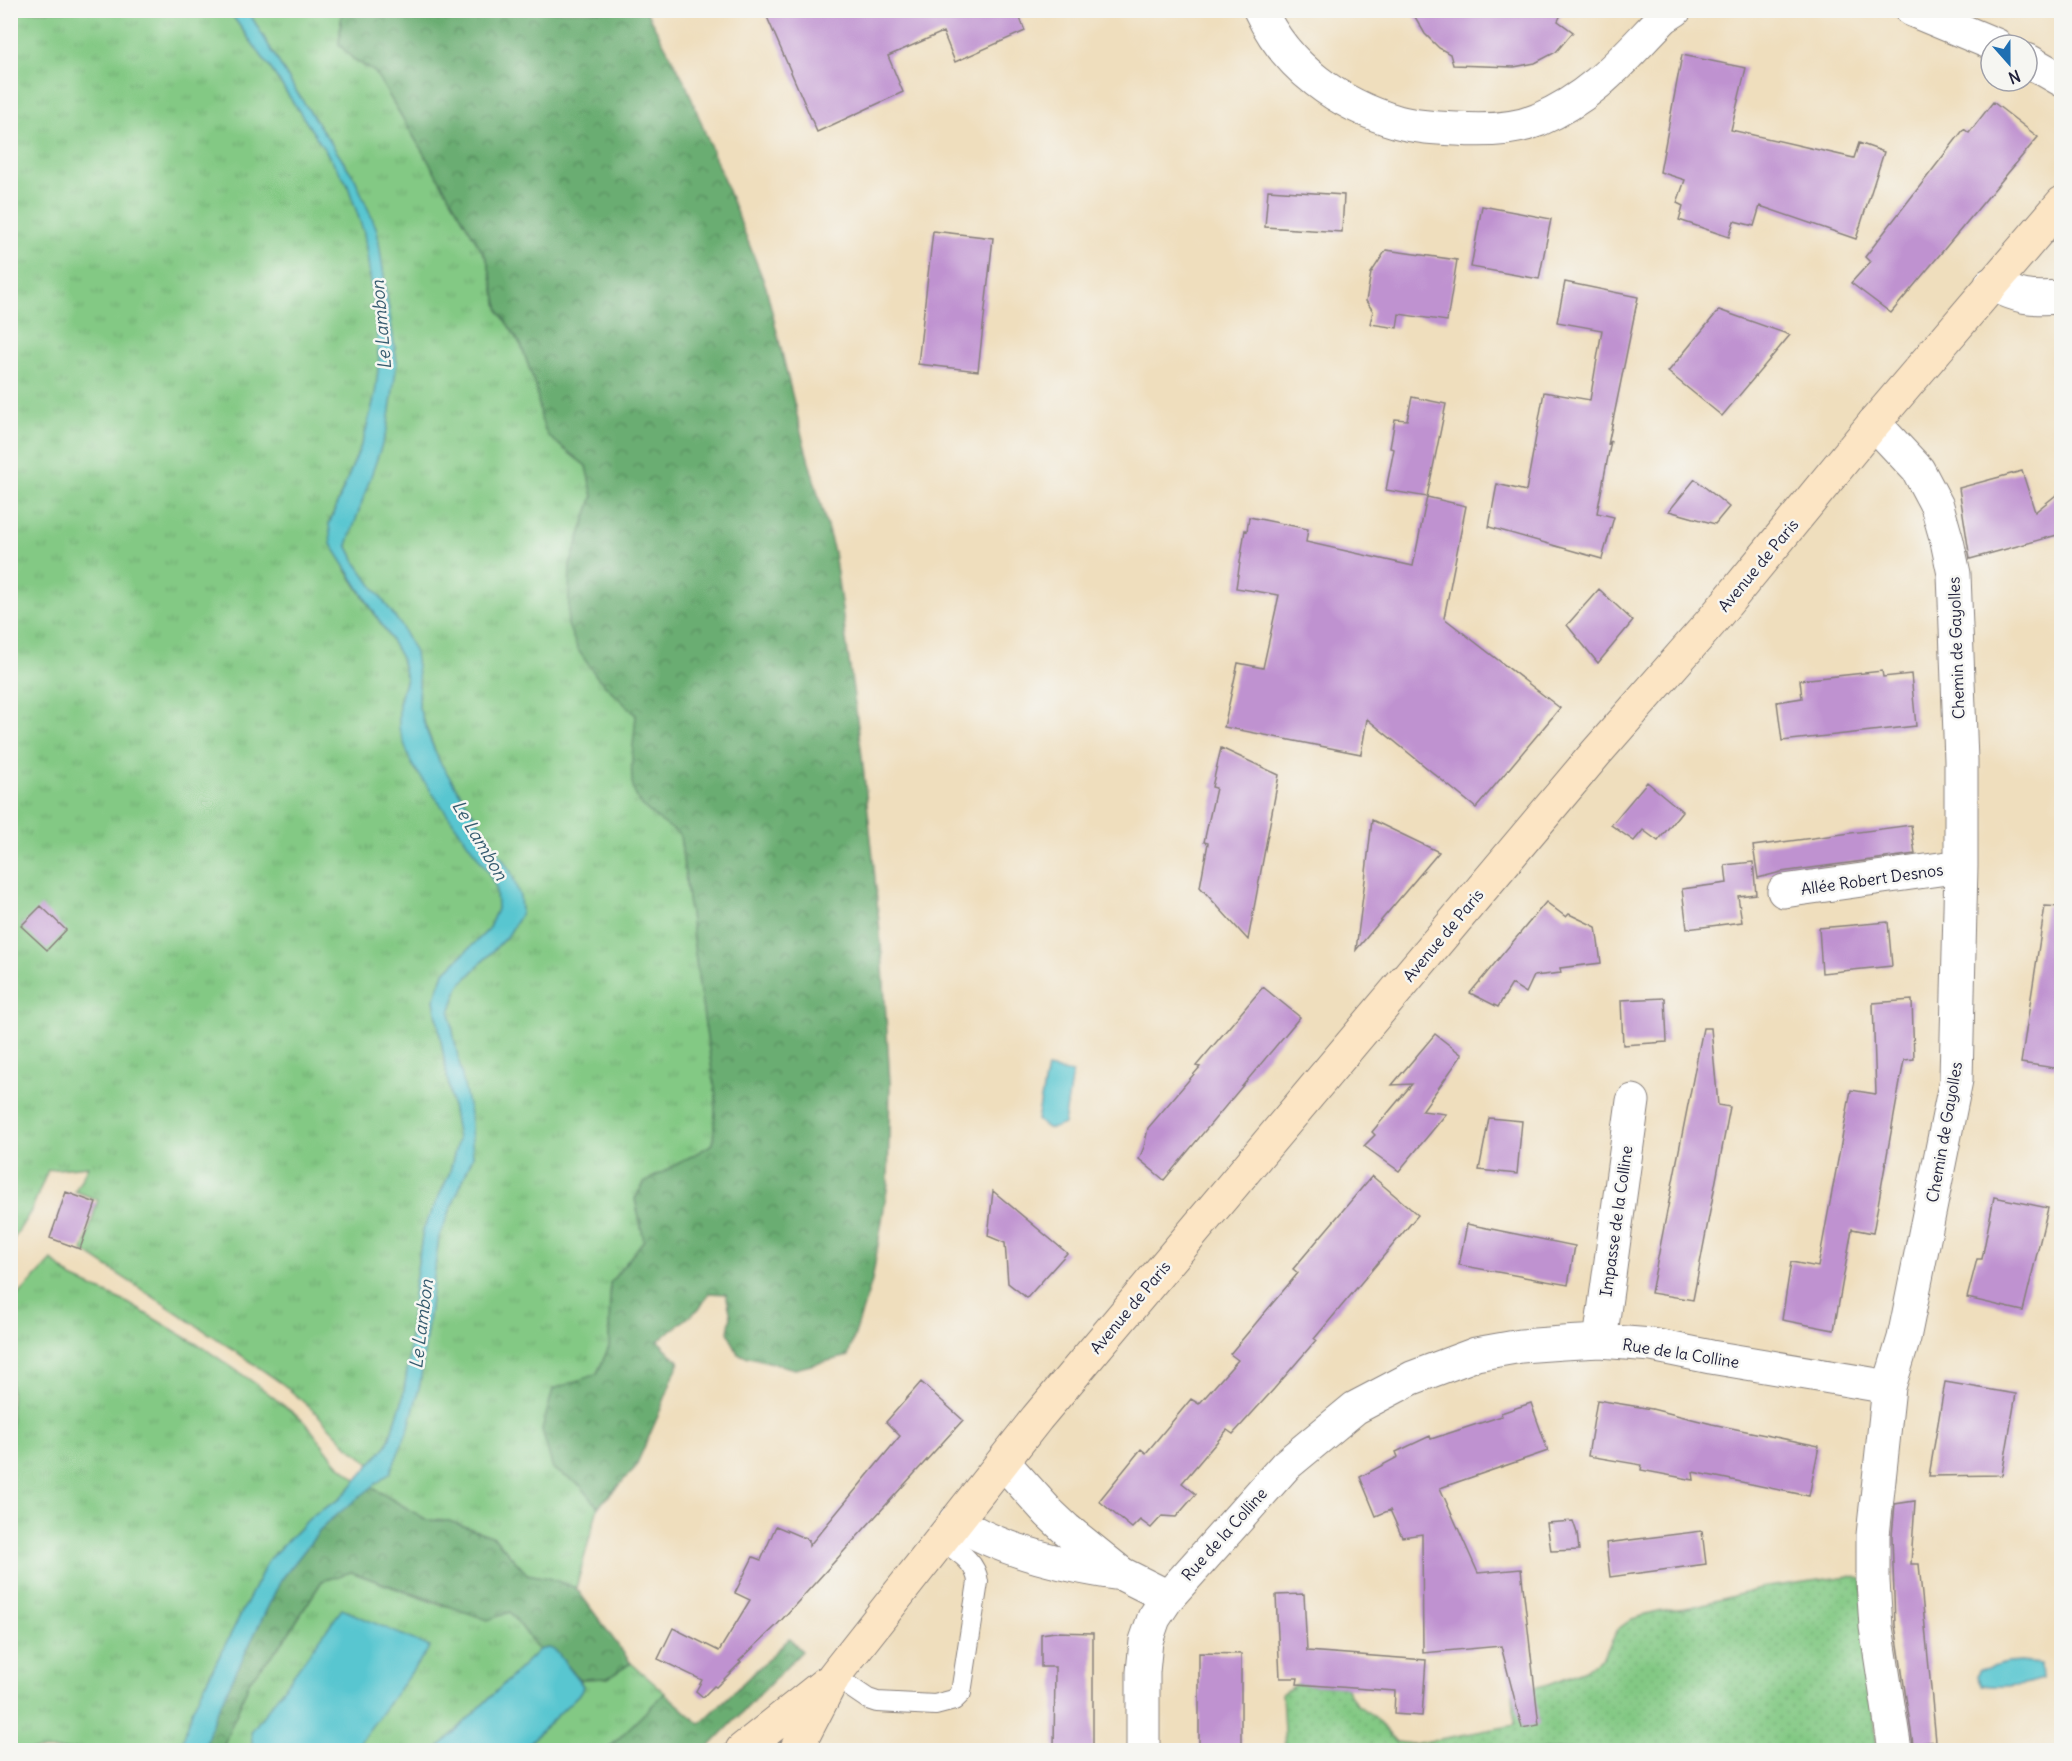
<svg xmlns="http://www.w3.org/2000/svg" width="2072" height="1761" viewBox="0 0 2072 1761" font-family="Delius,sans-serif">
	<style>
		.grass { fill: url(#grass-tufts); stroke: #527660; stroke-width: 1.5 }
		.forest { fill: url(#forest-crowns); stroke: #466856; stroke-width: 1.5 }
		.garden { fill: url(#garden-dots); stroke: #527660; stroke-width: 1.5 }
		.water { fill: #59c6d0; stroke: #3e7486; stroke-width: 1.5 }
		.building { fill: #bf92d0 }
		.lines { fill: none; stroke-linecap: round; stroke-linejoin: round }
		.service-casing { stroke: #88807c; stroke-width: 22 }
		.minor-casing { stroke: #88807c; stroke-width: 35 }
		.tertiary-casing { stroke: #88807c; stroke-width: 35 }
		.secondary-casing { stroke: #88807c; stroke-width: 35 }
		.service { stroke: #fff; stroke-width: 20 }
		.minor { stroke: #fff; stroke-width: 33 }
		.tertiary { stroke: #fff; stroke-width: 33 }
		.secondary { stroke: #fce5c4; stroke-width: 33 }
		.labels { text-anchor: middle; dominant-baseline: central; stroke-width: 5; stroke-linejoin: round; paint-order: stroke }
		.street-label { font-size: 16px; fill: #22223b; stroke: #f6f6f2 }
		.water-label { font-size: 18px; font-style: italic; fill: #355b6f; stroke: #f6f6f2 }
	</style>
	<defs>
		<pattern id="grass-tufts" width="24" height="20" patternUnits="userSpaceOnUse" patternTransform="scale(1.5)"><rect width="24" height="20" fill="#83c984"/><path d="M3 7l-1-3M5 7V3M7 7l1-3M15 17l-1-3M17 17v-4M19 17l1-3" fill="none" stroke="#71ac73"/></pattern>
		<pattern id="forest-crowns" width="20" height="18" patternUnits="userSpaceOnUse" patternTransform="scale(1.5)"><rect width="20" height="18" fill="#6aad72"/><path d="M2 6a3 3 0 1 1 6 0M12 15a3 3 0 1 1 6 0" fill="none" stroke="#578c5f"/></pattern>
		<pattern id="garden-dots" width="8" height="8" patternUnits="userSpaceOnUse" patternTransform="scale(1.5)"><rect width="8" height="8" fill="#83c984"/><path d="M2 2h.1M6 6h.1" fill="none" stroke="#71ac73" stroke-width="1.8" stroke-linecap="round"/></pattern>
	</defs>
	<rect width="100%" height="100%" fill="#f6f6f2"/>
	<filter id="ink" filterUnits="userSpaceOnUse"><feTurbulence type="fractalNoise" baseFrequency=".0167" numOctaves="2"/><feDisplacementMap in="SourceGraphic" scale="12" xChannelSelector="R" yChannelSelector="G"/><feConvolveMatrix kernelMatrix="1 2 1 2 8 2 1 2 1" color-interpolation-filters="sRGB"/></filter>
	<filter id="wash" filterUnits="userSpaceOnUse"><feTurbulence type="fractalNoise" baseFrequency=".008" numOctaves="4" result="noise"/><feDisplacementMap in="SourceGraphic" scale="24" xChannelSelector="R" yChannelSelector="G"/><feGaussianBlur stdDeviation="1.35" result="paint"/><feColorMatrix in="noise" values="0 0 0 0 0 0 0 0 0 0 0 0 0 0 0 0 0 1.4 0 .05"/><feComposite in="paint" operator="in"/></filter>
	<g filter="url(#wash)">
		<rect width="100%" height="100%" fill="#efdebd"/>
		<path class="grass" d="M11,11H229L271,69L347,183L364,233L376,320L379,362L375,395L364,438L329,523L346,570L387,633L401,658L406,678L399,704L496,887L497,909L488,930L444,973L434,1000L458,1139L449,1175L423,1230L413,1296L409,1359L402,1402L387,1445L371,1464L348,1446L316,1413L284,1385L213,1336L83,1251L98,1200L75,1191L88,1166L48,1170L31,1211L11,1243Z
			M248,11H342L339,44L353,59L375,72L487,259L499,311L521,345L536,387L541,419L560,446L586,466L593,496L570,566L597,677L636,715L632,778L657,818L680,835L699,985L716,1096L713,1145L645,1182L635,1199L644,1240L610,1283L609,1347L553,1469L580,1485L598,1507L576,1588L553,1580L527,1574L494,1537L449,1521L427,1520L371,1487L390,1473L420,1384L439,1237L473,1156L450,1012L459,986L509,934L521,913L520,898L511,872L439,761L419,709V682L347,545L397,363L377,230L355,179L294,88Z
			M52,1260L72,1278L128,1303L205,1349L259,1386L306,1423L336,1462L357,1480L340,1499L313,1515L269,1559L193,1708L180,1750H11V1303Z
			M351,1572L440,1605L510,1612L539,1650L436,1750H227L224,1744L250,1680L283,1642L322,1581Z
			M631,1663L665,1693L607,1750H522L581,1692L583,1686L579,1679L608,1678Z"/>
		<path class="forest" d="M342,11H646L685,82L766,287L803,440L834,552L861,748L873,857L883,967L890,1083L888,1184L872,1281L848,1356L795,1369L738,1354L728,1332L731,1316L726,1294L709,1293L700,1308L658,1341L679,1362L658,1416L635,1468L598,1507L580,1485L553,1469L542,1430L553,1389L597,1374L609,1347L610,1283L644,1240L635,1199L645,1182L713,1144L716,1096L699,985L680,835C666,824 647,814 637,798C626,781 635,736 636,715L597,677L578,650L568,625L570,566L593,496L586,466L548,436L541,419L536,387L521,345L499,311L487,259L375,72L353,59L339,44Z
			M371,1487L427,1520L449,1521L494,1537L527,1574L549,1578L576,1588L631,1663L608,1678L579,1679L554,1650L548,1648L539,1650L510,1612L488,1620L351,1572L322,1581L283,1642L250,1680L224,1744L226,1750H204L214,1717L281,1580L326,1523Z
			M789,1639L802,1651L706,1750H607L665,1693L700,1724Z"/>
		<path class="garden" d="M1850,1576L1862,1579L1877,1750H1285L1282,1694L1297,1684L1346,1687L1356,1704L1372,1715L1396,1742L1413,1744L1515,1725L1513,1693L1549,1684L1583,1671L1604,1656L1618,1629L1632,1619L1657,1612L1692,1607L1767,1587Z"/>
		<path class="water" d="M248,11L294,88L355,179L377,230L397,363L387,430L347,545L356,563L400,624L415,653L419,682V708L427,732L439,761L511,872L520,897L521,913L509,934L459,986L450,1012L454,1038L470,1114L473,1156L439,1237L420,1384L409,1427L390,1473L326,1523L281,1580L214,1717L204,1750H180L193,1708L269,1559L313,1515L340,1499L387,1445L402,1402L409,1359L413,1296L423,1230L449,1175L458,1139L434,1000L444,973L488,930L497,909L496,887L487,870L411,763L399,728V704L406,678L401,658L387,633L331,544L329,524L364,438L375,395L379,362L376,320L364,233L347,183L271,69L229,11Z
			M1047,1068L1072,1073L1064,1124C1050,1130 1048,1131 1037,1120Z
			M342,1609L430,1647L354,1750H253L251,1732Z
			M548,1648L555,1650L583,1686L581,1692L522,1750H436L539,1650Z
			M2020,1662L2041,1664L2042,1679C2022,1686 2003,1688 1981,1685L1977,1677L1979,1670L2007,1663Z"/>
		<g id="blocks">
			<path class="building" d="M764,10H1017L1025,31L955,62L943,32L888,56L903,92L817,132Z
				M1411,10H1563L1558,21L1573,32L1556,52L1535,63L1514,67L1453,65L1450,54L1439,48L1425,34Z
				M1682,55L1746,68L1731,130L1854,158L1859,143L1884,152L1856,239L1760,206L1754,226L1734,221L1729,237L1679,220L1683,206L1677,203L1685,180L1660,172Z
				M1993,102L2038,137L1891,313L1851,283L1870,262L1865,257L1964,129L1969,133Z
				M1268,190L1344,195L1342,232L1265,227Z
				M1482,206L1551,219L1539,279L1471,267Z
				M933,231L993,238L978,371L918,364Z
				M1386,250L1457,260L1447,321L1399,314L1397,328L1370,324L1373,311L1366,301L1371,273Z
				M1565,282L1638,297L1608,445L1611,441L1597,513L1614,517L1602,559L1489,527L1497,484L1526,491L1544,392L1590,400L1602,330L1557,322Z
				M1719,310L1790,335L1722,416L1668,372Z
				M1412,397L1446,404L1427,497L1386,490L1394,449L1390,448L1395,419L1407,420Z
				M2022,471L2035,512L2061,491V534L1970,559L1959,488Z
				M1695,479L1729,507L1715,524L1669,511Z
				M1427,497L1466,506L1444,618L1560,708L1476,808L1367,719L1361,754L1224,727L1238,663L1263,668L1279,595L1236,588L1245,530L1247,531L1249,517L1308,529L1306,542L1413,566Z
				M1599,589L1633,621L1598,663L1567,625Z
				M1882,671L1883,677L1911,674L1916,726L1782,741L1777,702L1802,698L1800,680Z
				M1221,748L1279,775L1248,940L1200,887L1208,843L1204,842L1216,788L1212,787Z
				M1647,782L1682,811L1658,841L1643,830L1634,841L1611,825Z
				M1372,820L1439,852L1356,950L1366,872Z
				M1911,825L1915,854L1781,872L1758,878L1753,846Z
				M1753,862L1756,894L1738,896L1742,922L1687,929L1682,889L1727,883L1725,865Z
				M1546,902L1566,917L1569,914L1596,927L1601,963L1560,968L1561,973L1534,976L1526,993L1512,984L1498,1007L1470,993Z
				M41,906L66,930L47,950L21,926Z
				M2045,906L2061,907V1069L2021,1063Z
				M1888,922L1892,966L1822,973L1819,928Z
				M1263,987L1300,1017L1164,1180L1139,1159L1144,1147L1148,1128L1200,1067L1196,1066Z
				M1665,998L1667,1042L1623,1045L1621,1000Z
				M1912,1000L1914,1059L1904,1060L1873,1233L1852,1229L1834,1330L1782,1320L1791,1262L1818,1267L1851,1090L1876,1094L1873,1003Z
				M1703,1028H1711L1718,1105L1730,1107L1693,1300L1651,1293Z
				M1435,1034L1462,1055L1422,1111L1446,1114L1399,1171L1364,1146L1375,1135L1372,1132L1412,1084L1392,1085Z
				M1489,1118L1522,1121L1517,1174L1479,1170Z
				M1372,1176L1418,1215L1314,1339L1316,1340L1274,1389L1233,1434L1227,1430L1182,1483L1196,1494L1176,1517L1162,1516L1151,1528L1140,1520L1132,1528L1099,1501L1141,1449L1146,1453L1191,1399L1199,1404L1238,1360L1230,1354L1298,1273L1293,1269Z
				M993,1191L1067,1253L1027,1298L1008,1283L1005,1243L988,1236Z
				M66,1192L96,1203L80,1249L50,1238Z
				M1994,1197L2048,1208L2023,1311L1967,1298L1977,1259H1982Z
				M1467,1224L1575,1246L1568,1285L1459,1265Z
				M921,1382L963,1420L776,1626L739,1661L741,1662L716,1687L714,1686L703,1697L696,1691L702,1680L658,1659L673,1628L719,1651L750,1600L735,1593L753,1557L761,1560L776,1526L809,1540V1546L900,1436L886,1422Z
				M1945,1382L2016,1394L2002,1475L1929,1476Z
				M1597,1400L1652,1409L1712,1424L1819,1446L1809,1496L1693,1472L1694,1480L1641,1470L1642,1465L1588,1456Z
				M1531,1403L1548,1451L1440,1488L1478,1573L1521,1569L1539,1725L1522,1728L1501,1646L1423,1653L1422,1534L1402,1537L1390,1510L1376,1516L1360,1477L1398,1457L1396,1452L1430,1436L1431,1439L1502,1416L1501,1413Z
				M1915,1501L1911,1564H1919L1936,1741L1913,1744L1895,1625L1892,1536L1895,1504Z
				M1573,1521L1577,1533L1579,1550L1551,1551L1547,1523Z
				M1702,1531L1706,1564L1610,1577L1606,1543Z
				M1304,1594L1307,1651L1426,1660L1422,1716L1394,1714L1395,1691L1297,1684L1298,1678H1280L1276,1595Z
				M1055,1632L1093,1633V1750H1054L1055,1667H1041V1634Z
				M1199,1653L1241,1654V1750H1199Z"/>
		</g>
	</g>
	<g filter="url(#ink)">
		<use href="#blocks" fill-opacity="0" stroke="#88807c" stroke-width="1.5"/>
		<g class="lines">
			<g class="service-casing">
				<path id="service" d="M834,1676L868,1699L877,1702L935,1705L954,1700L961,1693L978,1582C976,1561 957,1551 941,1540"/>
			</g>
			<g class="minor-casing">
				<path id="minor" d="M1260,10C1286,67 1339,105 1398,122C1416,127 1437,128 1457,129C1483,131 1513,130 1538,120C1594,96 1623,59 1664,17L1675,10
					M1912,10L1996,45
					M2027,60L2062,80
					M1874,423L1918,470L1937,506L1947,541L1954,574L1961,761V866L1956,1080L1904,1338L1889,1387L1873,1535V1581L1876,1627L1895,1750
					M1784,891L1961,866
					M1600,1341L1633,1101
					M1003,1462L1049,1513L1066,1529L1122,1574L1168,1597
					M955,1521C1002,1552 1066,1566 1121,1574
					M1143,1750V1672L1146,1641L1154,1618L1168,1597L1286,1465L1355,1408L1412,1378L1476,1354L1521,1346L1563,1343L1600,1341L1652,1345L1711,1357L1889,1387"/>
			</g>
			<g class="tertiary-casing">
				<path id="tertiary" d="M1991,284C2021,298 2028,299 2062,297"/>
			</g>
			<g class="secondary-casing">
				<path id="secondary" d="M742,1750L826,1683
					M796,1750L834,1676L1037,1418L1596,753L1711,622L1874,423L2062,203"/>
			</g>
			<use href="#service" class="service"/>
			<use href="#minor" class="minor"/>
			<use href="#tertiary" class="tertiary"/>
			<use href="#secondary" class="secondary"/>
		</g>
	</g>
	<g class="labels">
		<g class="street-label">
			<text transform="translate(1758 565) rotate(-50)">Avenue de Paris</text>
			<text transform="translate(1956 648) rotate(-92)">Chemin de Gayolles</text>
			<text transform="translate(1872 879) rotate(-8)">Allée Robert Desnos</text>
			<text transform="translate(1443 935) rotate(-50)">Avenue de Paris</text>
			<text transform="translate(1944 1132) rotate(-80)">Chemin de Gayolles</text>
			<text transform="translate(1616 1221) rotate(-82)">Impasse de la Colline</text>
			<text transform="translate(1130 1307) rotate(-50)">Avenue de Paris</text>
			<text transform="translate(1681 1353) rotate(9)">Rue de la Colline</text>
			<text transform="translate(1224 1534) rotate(-48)">Rue de la Colline</text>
		</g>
		<g class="water-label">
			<text transform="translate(381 325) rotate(-95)">Le Lambon</text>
			<text transform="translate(480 840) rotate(59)">Le Lambon</text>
			<text transform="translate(421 1324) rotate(-83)">Le Lambon</text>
		</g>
	</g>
	<rect width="2072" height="1761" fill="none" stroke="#f6f6f2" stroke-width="36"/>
	<g transform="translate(2009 63) rotate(159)"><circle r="28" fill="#f6f6f2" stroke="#a1a1a9" stroke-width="1.5"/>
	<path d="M0-4.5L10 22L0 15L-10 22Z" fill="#1f6fb2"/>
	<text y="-9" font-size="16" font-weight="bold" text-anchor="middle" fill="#22223b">N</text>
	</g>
</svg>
